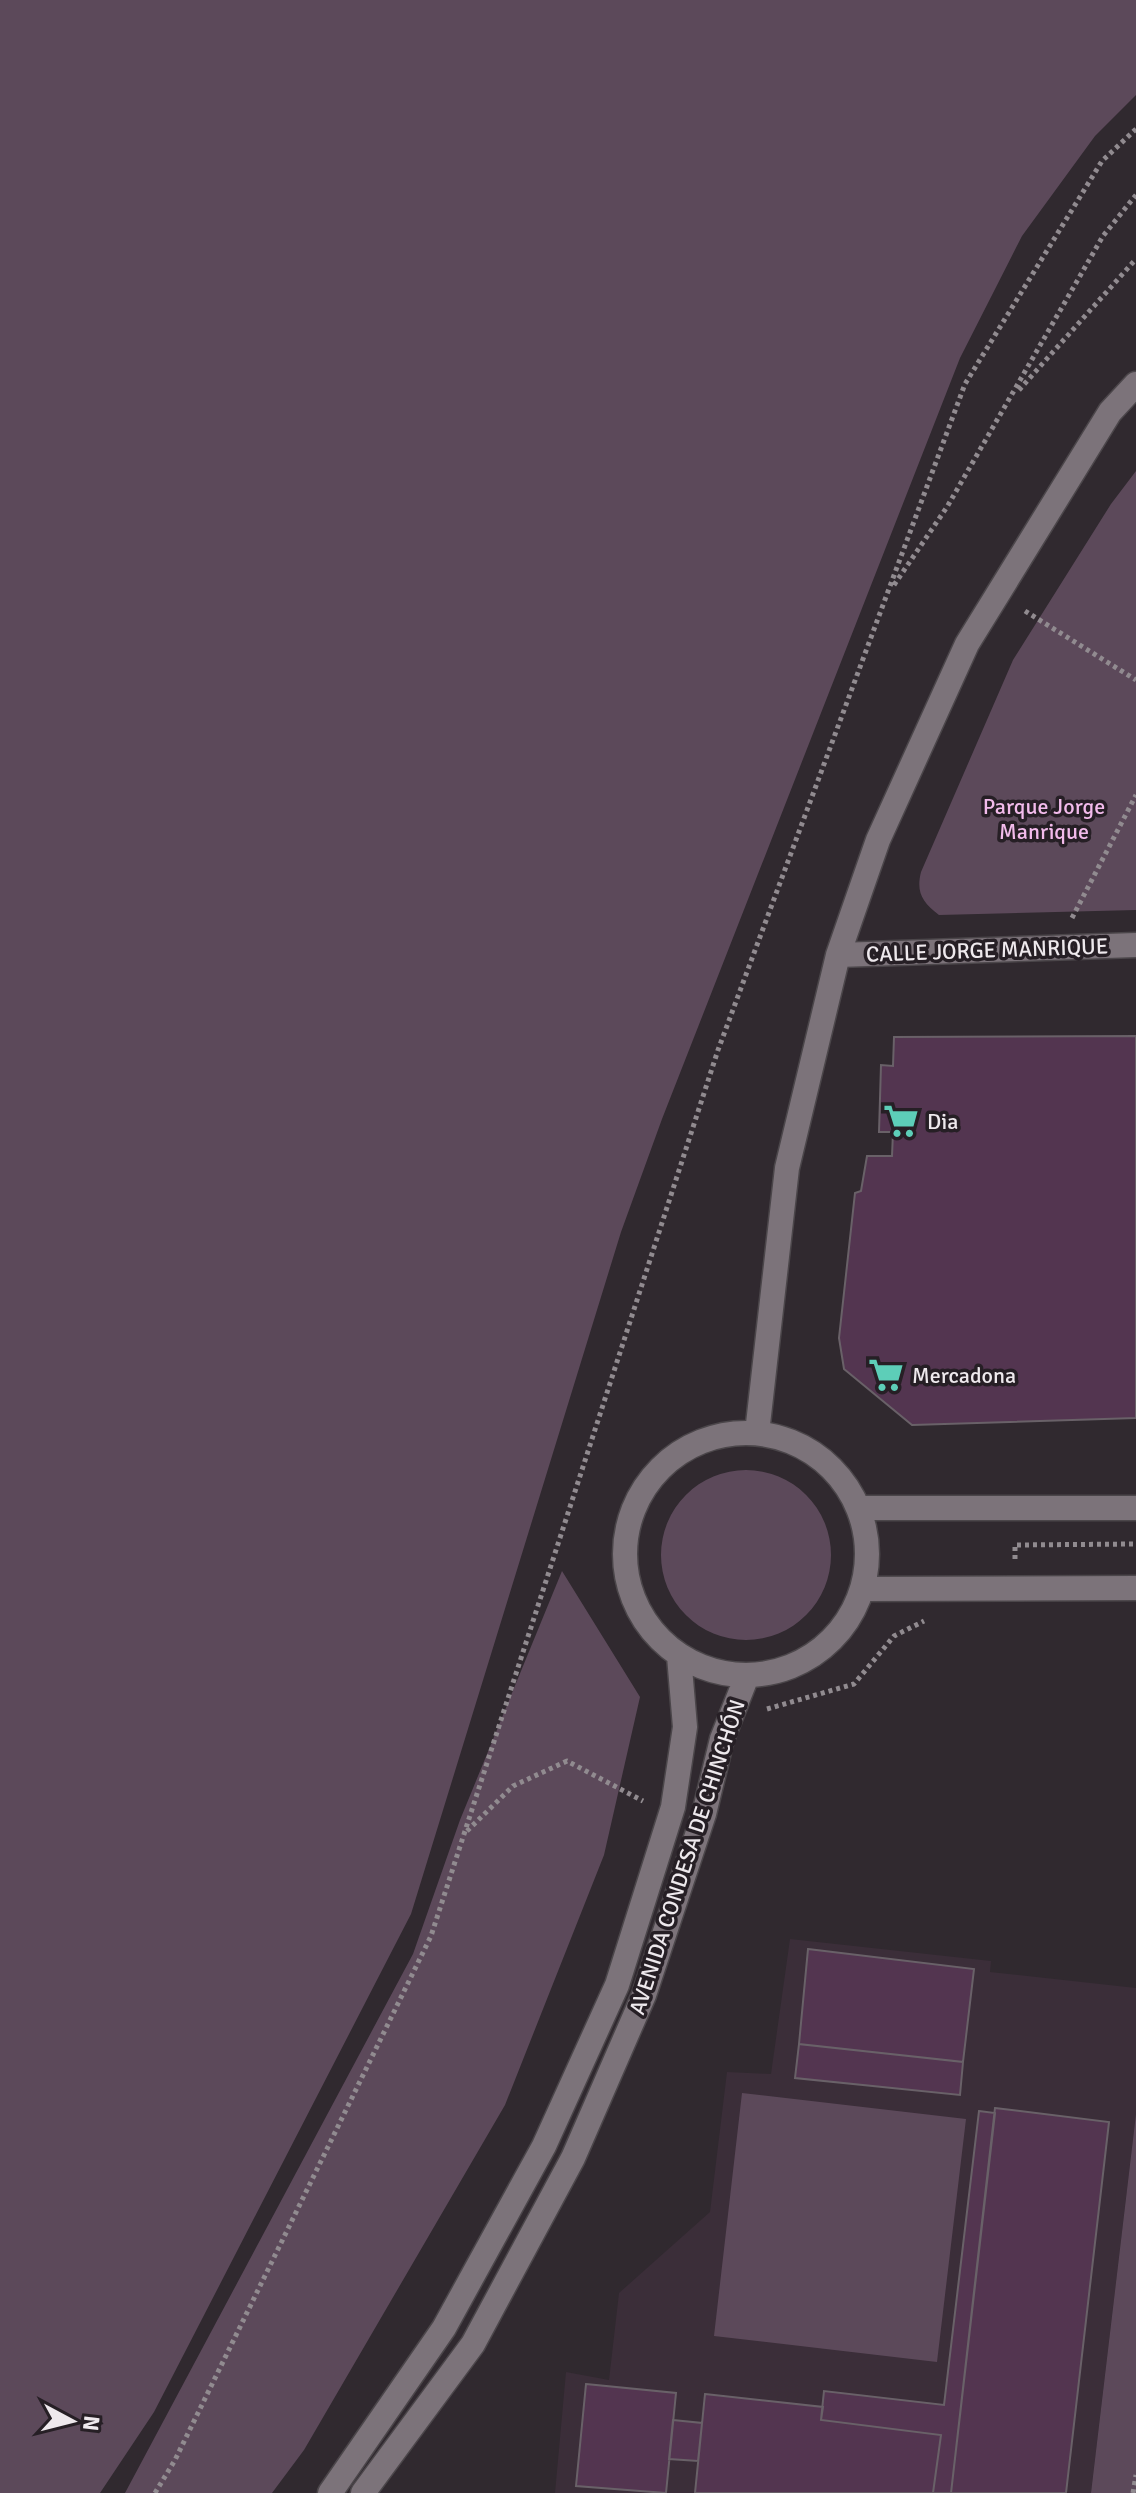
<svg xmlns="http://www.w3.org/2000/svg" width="1136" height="2493" viewBox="0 0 1136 2493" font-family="Signika,sans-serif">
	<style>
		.built { fill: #3b2e39 }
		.green { fill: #5c495a }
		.building { fill: #533550; stroke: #696168; stroke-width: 2 }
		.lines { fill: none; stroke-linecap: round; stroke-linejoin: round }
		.street-casing { stroke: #4b464a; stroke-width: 27 }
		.path { stroke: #918b90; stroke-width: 5; stroke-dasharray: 4 4; stroke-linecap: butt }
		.street { stroke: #7c737a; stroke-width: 24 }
		.labels { text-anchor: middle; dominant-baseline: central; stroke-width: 7; stroke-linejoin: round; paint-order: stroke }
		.park-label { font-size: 22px; fill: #f2bbeb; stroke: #261f25 }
		.street-label { font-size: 22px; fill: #eee9ed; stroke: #261f25 }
		.poi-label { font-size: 22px; fill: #eee9ed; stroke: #261f25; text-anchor: start }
	</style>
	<rect width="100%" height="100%" fill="#30292f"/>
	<path class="built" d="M790,1939L991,1961L990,1972L1136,1988V2114L1091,2493H555L566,2372L609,2380L619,2293L710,2212L727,2072L771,2074Z"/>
	<path class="green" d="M0,0H1136V95L1095,136L1022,236L960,358L662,1119L621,1232L411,1914L154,2412L100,2493H0Z
		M1136,471V910L939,915C922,902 916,892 921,872L1013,660L1111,504Z
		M661 1555a85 85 0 1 1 170 0a85 85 0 1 1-170 0Z
		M562,1571L640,1697L604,1855L505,2105L304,2450L272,2493H125L413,1954L460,1820Z
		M742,2093L966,2119L937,2362L714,2336Z
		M1136,2114V2493H1091Z"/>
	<path class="building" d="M1136,1036V1418L912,1425L844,1369L839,1338L855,1193L861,1191L867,1156H892L893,1132H879L881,1065L893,1066L894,1037Z
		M808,1949L974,1969L963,2062L799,2044Z
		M799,2044L963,2062L960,2095L795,2078Z
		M995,2108L1109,2122L1066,2493H951Z
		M979,2111L995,2113L951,2493H933L941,2435L821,2420L824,2391L944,2405Z
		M586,2384L676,2393L666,2493L576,2486Z
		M705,2394L823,2407L821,2420L941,2435L933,2493H695Z
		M673,2420L702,2423L698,2461L669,2459Z"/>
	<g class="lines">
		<g class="street-casing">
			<path id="street" d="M838,955L1136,945
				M757,1433L787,1168L838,955L878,840L967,644L1110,412L1136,384
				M625 1554a121 121 0 1 1 242 0a121 121 0 1 1-242 0Z
				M858,1508H1136
				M862,1589L1136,1588
				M330,2493L444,2328L544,2146L617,1985L673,1807L685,1727L679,1656
				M363,2493L473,2344L573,2158L644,1995L704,1814L722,1739L747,1676"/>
		</g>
		<path class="path" d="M1019,390L1136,259
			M894,585L947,507L1103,236L1136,195
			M1025,611L1136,680
			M1072,918L1136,795
			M1015,1559V1545L1136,1544
			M767,1709L854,1684L894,1636L924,1621
			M467,1831L513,1786L567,1761L643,1801
			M155,2493L175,2460L431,1936L718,1050L965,384L1102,161L1136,129
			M1133,2493L1136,2475"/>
		<use href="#street" class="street"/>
	</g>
	<defs>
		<g id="supermarket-bare" transform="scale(2.76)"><path d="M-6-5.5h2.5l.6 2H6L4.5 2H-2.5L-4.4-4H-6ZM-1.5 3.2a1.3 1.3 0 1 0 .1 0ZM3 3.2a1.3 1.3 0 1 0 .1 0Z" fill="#5dceb8" stroke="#261f25" stroke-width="2.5" paint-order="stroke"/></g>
	</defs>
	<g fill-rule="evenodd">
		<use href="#supermarket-bare" x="901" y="1121"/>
		<use href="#supermarket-bare" x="886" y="1375"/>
	</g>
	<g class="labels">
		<g class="park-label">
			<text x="1044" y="806">Parque Jorge<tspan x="1044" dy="25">Manrique</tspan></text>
		</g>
		<g class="street-label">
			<text transform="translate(987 950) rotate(-2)">CALLE JORGE MANRIQUE</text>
			<text transform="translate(687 1857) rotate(-72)">AVENIDA CONDESA DE CHINCHÓN</text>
		</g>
		<g class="poi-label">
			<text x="927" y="1121">Dia</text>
			<text x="912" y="1375">Mercadona</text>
		</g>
	</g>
	<g transform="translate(72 2421) rotate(97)" stroke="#261f25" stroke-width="6" paint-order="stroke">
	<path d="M0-6L14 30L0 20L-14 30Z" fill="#eee9ed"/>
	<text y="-12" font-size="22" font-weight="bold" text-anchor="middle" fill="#eee9ed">N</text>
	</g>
</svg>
